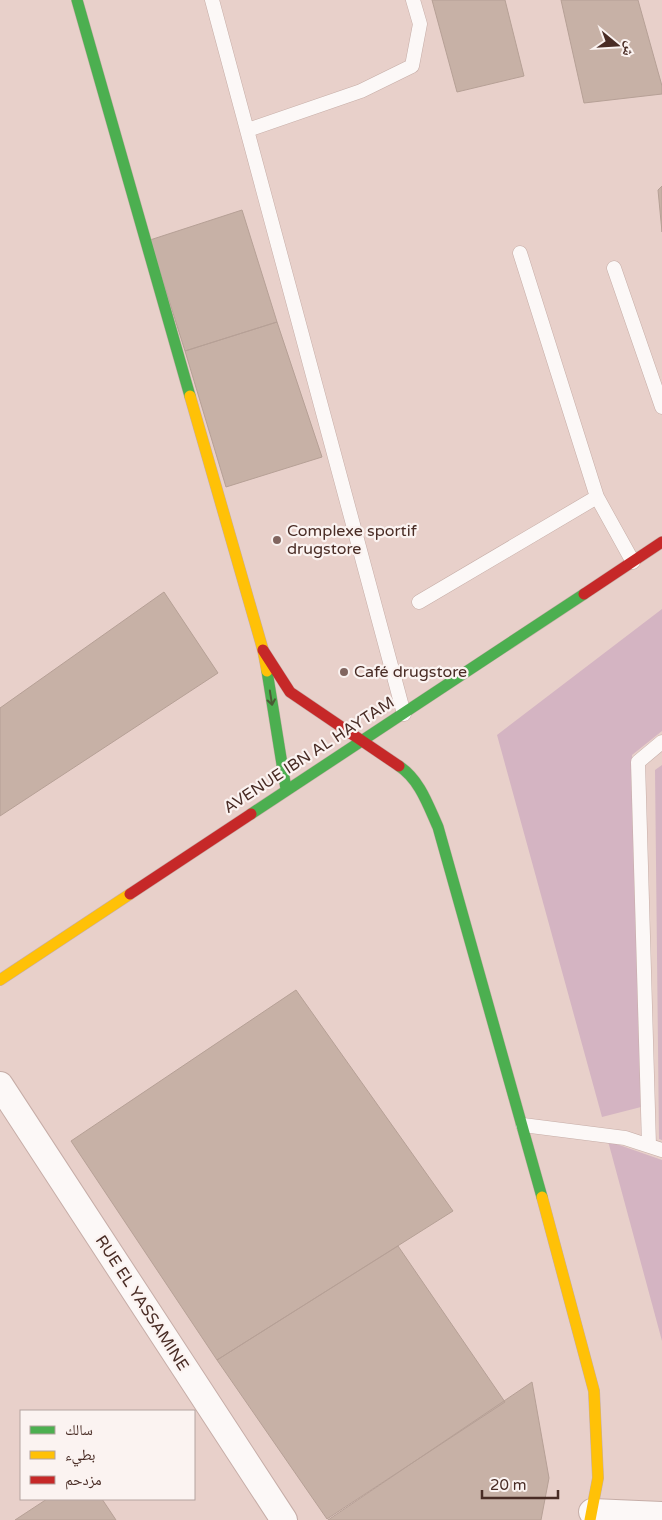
<svg xmlns="http://www.w3.org/2000/svg" width="662" height="1520" viewBox="0 0 662 1520" font-family="'Varela Round','Noto Naskh Arabic',sans-serif">
	<style>
		.green { fill: #d4b4c2 }
		.building { fill: #c7b1a6; stroke: #b6a096 }
		.lines { fill: none; stroke-linecap: round; stroke-linejoin: round }
		.lane-casing { stroke: #c6ada7; stroke-width: 15 }
		.street-casing { stroke: #c6ada7; stroke-width: 28 }
		.fast-casing { stroke: #c6ada7; stroke-width: 12 }
		.slow-casing { stroke: #c6ada7; stroke-width: 12 }
		.jam-casing { stroke: #c6ada7; stroke-width: 12 }
		.lane { stroke: #fcf8f7; stroke-width: 14 }
		.street { stroke: #fcf8f7; stroke-width: 26 }
		.fast { stroke: #4caf50; stroke-width: 11 }
		.slow { stroke: #ffc107; stroke-width: 11 }
		.jam { stroke: #c62828; stroke-width: 11 }
		.oneway { stroke: #4a5a34 }
		.poi-dot { fill: #81655f; stroke: #fbf3f1; stroke-width: 2 }
		.labels { text-anchor: middle; dominant-baseline: central; stroke-width: 4.5; stroke-linejoin: round; paint-order: stroke }
		.poi-label { font-size: 16px; fill: #492c25; stroke: #fbf3f1; text-anchor: start }
		.street-label { font-size: 16px; fill: #492c25; stroke: #fbf3f1 }
	</style>
	<rect width="100%" height="100%" fill="#e8d0ca"/>
	<path class="green" d="M662,609V731L632,755L641,1107L602,1117L497,735Z
		M662,765V1140L659,1139L655,770Z
		M608,1141L662,1160V1341Z"/>
	<path class="building" d="M432,0H505L524,76L457,92Z
		M561,0H638L662,86V94L584,103Z
		M662,186V232L658,190Z
		M242,210L277,322L185,351L150,240Z
		M277,322L322,457L226,487L185,351Z
		M164,592L218,673L0,816V708Z
		M296,990L453,1211L217,1360L71,1141Z
		M398,1246L505,1402L327,1519L217,1360Z
		M532,1382L549,1478L541,1520H328Z
		M47,1499H102L116,1520H15Z"/>
	<g class="lines">
		<g class="lane-casing">
			<path id="lane" d="M212,0L404,714
				M248,130L361,91L412,66L420,24L413,0
				M520,253L597,497
				M614,268L662,407
				M419,602L597,497L633,562
				M523,1125L625,1138L662,1150
				M649,1145L638,762L662,742"/>
		</g>
		<g class="street-casing">
			<path id="street" d="M0,1085L284,1520
				M592,1512L662,1515"/>
		</g>
		<g class="fast-casing">
			<path id="fast" d="M77,0L190,396
				M267,671L286,789
				M399,766C420,780 428,805 438,827L542,1197
				M251,814L584,594"/>
		</g>
		<g class="slow-casing">
			<path id="slow" d="M190,396L263,650L267,671
				M0,980L130,894
				M542,1197L594,1391L598,1478L590,1520"/>
		</g>
		<g class="jam-casing">
			<path id="jam" d="M584,594L662,542
				M263,650L290,692L399,766
				M130,894L251,814"/>
		</g>
		<use href="#lane" class="lane"/>
		<use href="#street" class="street"/>
		<use href="#fast" class="fast"/>
		<use href="#slow" class="slow"/>
		<use href="#jam" class="jam"/>
	</g>
	<defs><path id="oneway-shaft" d="M-6 0H5M1.5-3L5.5 0L1.5 3" fill="none" stroke-width="1.6" stroke-linecap="round" stroke-linejoin="round" transform="scale(1.25)"/></defs>
	<use class="oneway" href="#oneway-shaft" transform="translate(271 698) rotate(81)"/>
	<g class="poi-dot">
		<circle cx="277" cy="540" r="5"/>
		<circle cx="344" cy="672" r="5"/>
	</g>
	<g class="labels">
		<g class="poi-label">
			<text x="287" y="531">Complexe sportif<tspan x="287" dy="18">drugstore</tspan></text>
			<text x="354" y="672">Café drugstore</text>
		</g>
		<g class="street-label">
			<text transform="translate(309 755) rotate(-33)">AVENUE IBN AL HAYTAM</text>
			<text transform="translate(142 1303) rotate(57)">RUE EL YASSAMINE</text>
		</g>
	</g>
	<rect x="20" y="1410" width="175" height="90" fill="#fbf3f1" stroke="#b4a39f"/>
	<rect x="30" y="1426" width="25" height="8" fill="#4caf50" stroke="#b4a39f"/>
	<text x="65" y="1435" font-size="15" fill="#492c25">سالك</text>
	<rect x="30" y="1451" width="25" height="8" fill="#ffc107" stroke="#b4a39f"/>
	<text x="65" y="1460" font-size="15" fill="#492c25">بطيء</text>
	<rect x="30" y="1476" width="25" height="8" fill="#c62828" stroke="#b4a39f"/>
	<text x="65" y="1485" font-size="15" fill="#492c25">مزدحم</text>
	<g transform="translate(617 45) rotate(108)" stroke="#fbf3f1" stroke-width="4" paint-order="stroke">
	<path d="M0-4L9 19L0 12L-9 19Z" fill="#492c25"/>
	<text y="-8" font-size="14" font-weight="bold" text-anchor="middle" fill="#492c25">ش</text>
	</g>
	<path d="M482 1490v8h76v-8" fill="none" stroke="#492c25" stroke-width="2.5"/>
	<text x="490" y="1490" font-size="15" fill="#492c25" stroke="#fbf3f1" stroke-width="4" paint-order="stroke">20 m</text>
</svg>
